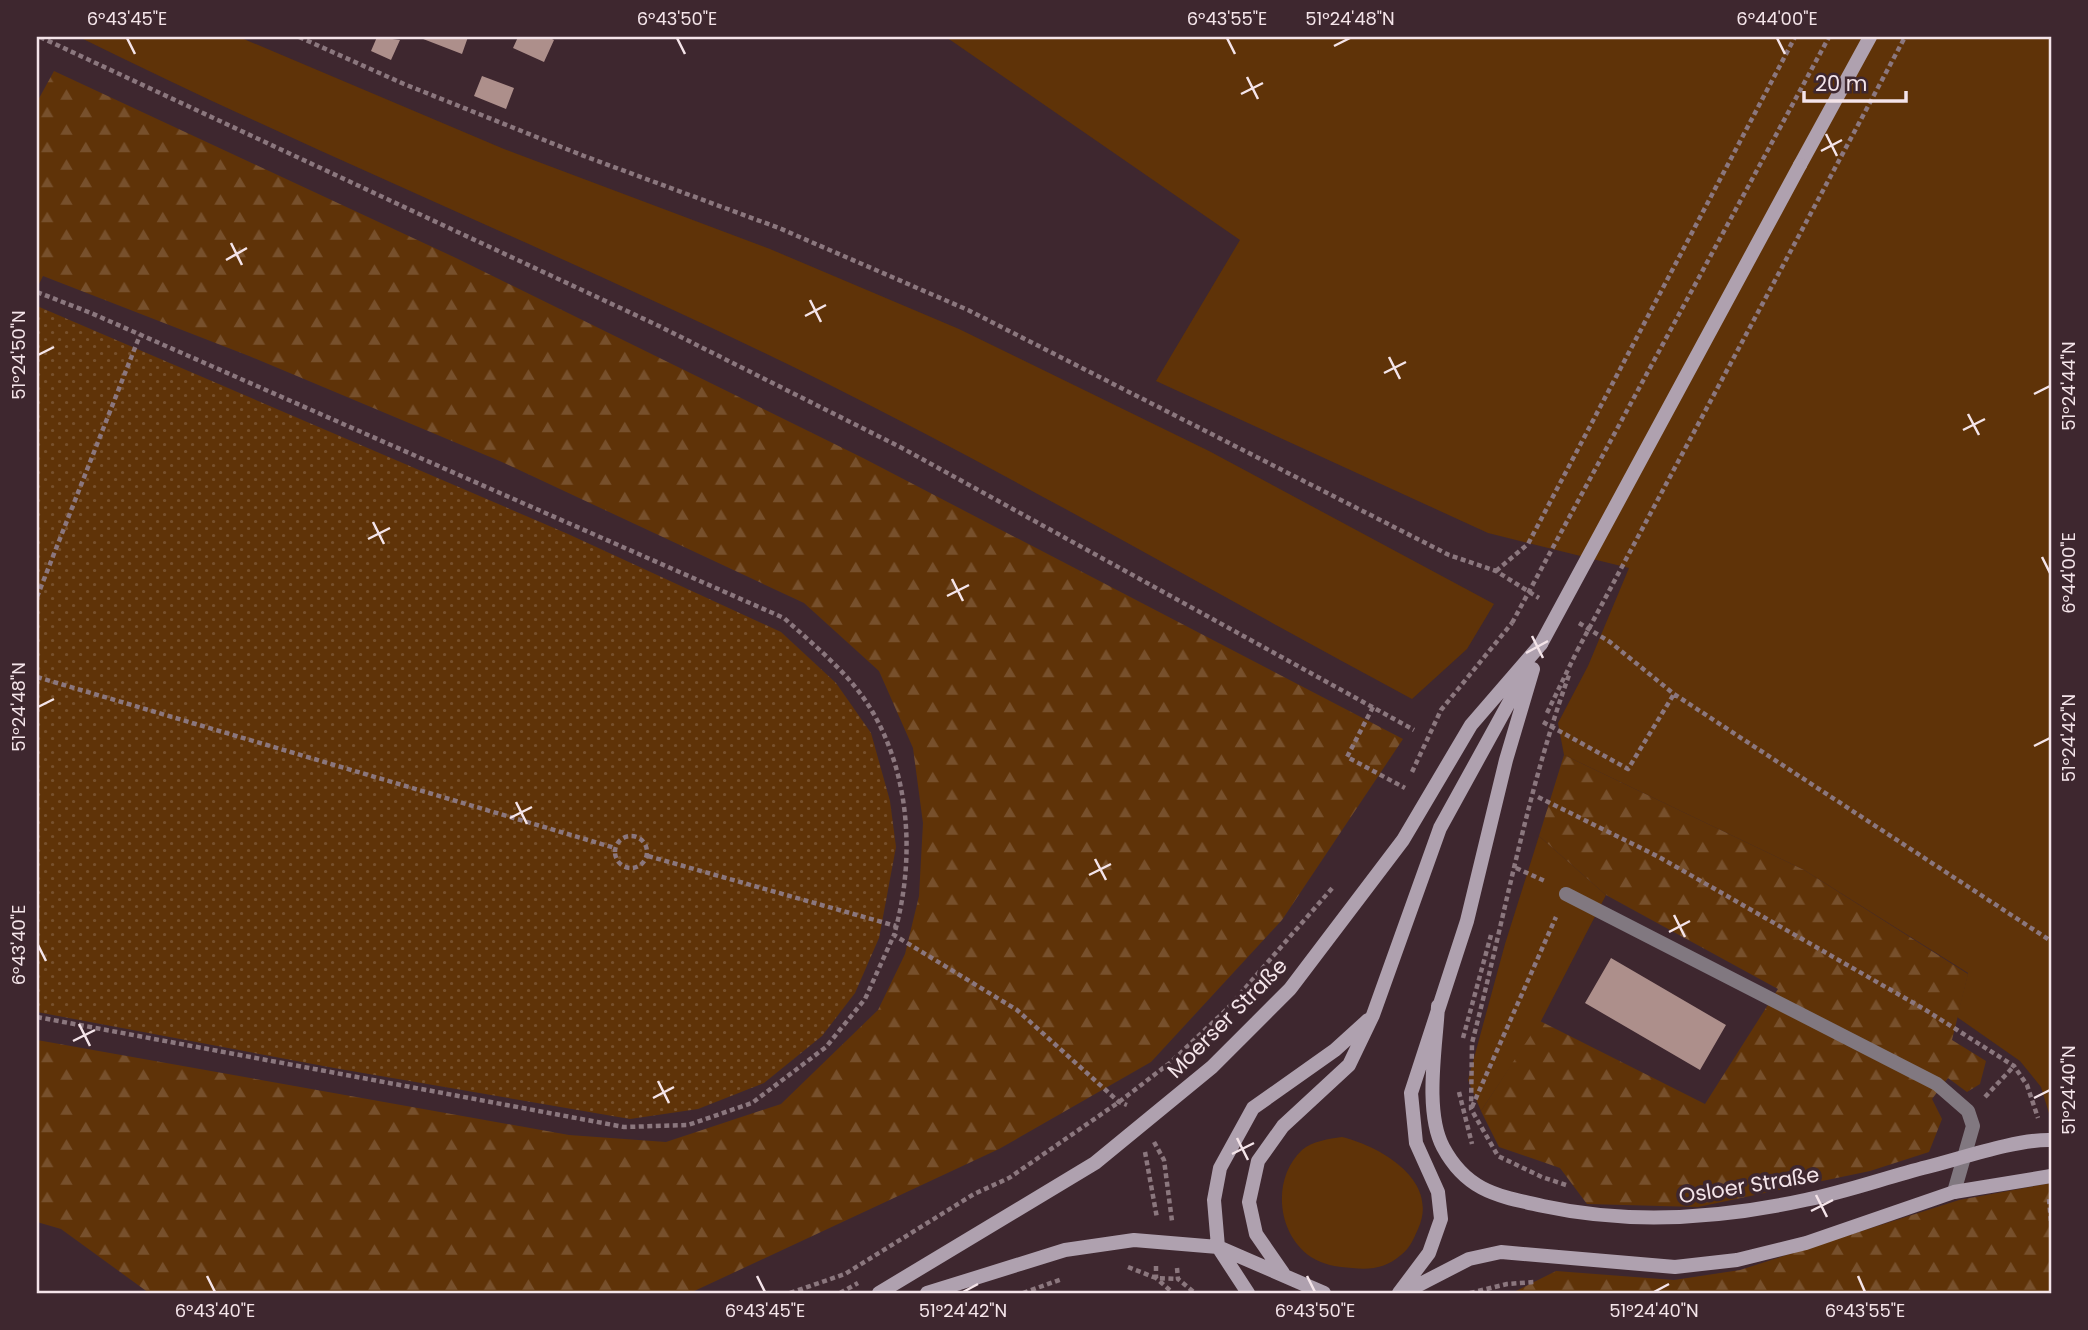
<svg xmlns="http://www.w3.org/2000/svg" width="2088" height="1330" viewBox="0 0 2088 1330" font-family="Poppins,sans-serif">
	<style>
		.green { fill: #5f3308 }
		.forest { fill: url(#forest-firs) }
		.garden { fill: url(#garden-dots) }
		.building { fill: #ad8f8b }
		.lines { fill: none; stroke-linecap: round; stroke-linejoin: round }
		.path { stroke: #8b777e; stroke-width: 4.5; stroke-dasharray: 5 3.5; stroke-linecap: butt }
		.service { stroke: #817880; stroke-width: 14 }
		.secondary { stroke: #afa1af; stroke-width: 14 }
		.path-bridge { stroke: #8b777e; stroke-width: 4.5; stroke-dasharray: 5 3.5; stroke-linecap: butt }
		.secondary-bridge { stroke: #afa1af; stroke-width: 14 }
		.ticks { fill: none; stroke: #f4e4e9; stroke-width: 2.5 }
		.labels { text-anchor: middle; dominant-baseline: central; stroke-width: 7; stroke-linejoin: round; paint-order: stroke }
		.street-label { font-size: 21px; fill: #f4e4e9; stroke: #3e272f }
		.neatline { fill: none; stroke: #f4e4e9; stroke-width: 2.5 }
		.ticks-label { font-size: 18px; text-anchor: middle; fill: #f4e4e9 }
	</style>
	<defs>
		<pattern id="forest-firs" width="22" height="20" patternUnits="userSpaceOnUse" patternTransform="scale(1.75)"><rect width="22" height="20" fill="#5f3308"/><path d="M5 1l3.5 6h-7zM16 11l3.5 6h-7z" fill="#77502c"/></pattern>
		<pattern id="garden-dots" width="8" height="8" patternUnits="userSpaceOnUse" patternTransform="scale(1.75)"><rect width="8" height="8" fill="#5f3308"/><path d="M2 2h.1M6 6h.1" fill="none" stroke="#77502c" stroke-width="1.8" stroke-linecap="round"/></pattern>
	</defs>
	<rect width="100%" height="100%" fill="#3e272f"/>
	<path class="green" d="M79,37H239L504,149L770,249L959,329L1209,451L1494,604L1467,649L1412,699C1216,594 1024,482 826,383C580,261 325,159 79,37Z
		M946,37H2051V1120L2041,1087L2020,1061L1957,1017L1968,973L1804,870L1564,755L1558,723L1588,666L1629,568L1488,533L1156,381L1240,240Z
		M1539,836L1606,895L1541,1021L1481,1111L1468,1080L1505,944Z
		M1342,1137C1382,1147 1440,1181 1418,1229C1413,1240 1410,1248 1401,1255C1386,1268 1371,1270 1352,1268C1337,1267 1324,1265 1311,1257C1276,1233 1272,1178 1302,1150C1312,1141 1329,1139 1342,1137Z"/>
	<path class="forest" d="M54,71L456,258L863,458L1403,739L1282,920L1151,1062L999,1149L690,1293H149L61,1229L37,1222V1040L569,1135L666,1142L781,1104L878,1010L905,954L919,896L923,823L913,748L879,671L804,603L502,462L249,356L43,276L37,288V102Z
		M1564,755L1804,870L1968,974L1952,1040L1986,1061L1980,1084L1967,1092L1948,1078L1932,1099L1942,1119L1929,1152L1870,1171L1698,1207L1587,1204L1560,1168L1499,1147L1481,1111L1540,1021L1705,1104L1778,989L1606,895L1539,836Z
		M2051,1183V1293H1512L1556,1271L1674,1280L1740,1270L1959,1200Z"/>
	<path class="garden" d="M37,306L568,534L781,632L836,683L871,733L890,801L896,847L879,938L855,993L822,1036L764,1083L698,1109L630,1119L334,1068L37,1012Z"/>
	<path class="building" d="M377,37L400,40L391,60L371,51Z
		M418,37H468L462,54Z
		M518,37H548L554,40L544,62L513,48Z
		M482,76L514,88L506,109L474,96Z
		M1611,958L1726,1025L1700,1070L1585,1003Z"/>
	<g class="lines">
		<path class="path" d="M40,37L659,326L902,448L1414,730
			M299,37L404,84L584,156L779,228L968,310L1449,555L1496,571L1539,598
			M37,292L91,313L784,618C815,646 851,675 872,711C911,777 915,862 894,935
			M1496,571L1528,544L1795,37
			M37,597L140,335
			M1601,606L1905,37
			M1579,623L1610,642L1674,694L2051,941
			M37,677L615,848
			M1373,707L1347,757L1405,788
			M1547,713L1577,651
			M1543,722L1628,769L1674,694
			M1412,772L1441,710L1512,623
			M1538,797L1659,857L1924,1009L2014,1066L2027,1085L2038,1118
			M615 852a16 16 0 1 1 32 0a16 16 0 1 1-32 0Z
			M648,856L896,926
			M1516,868L1547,882
			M37,1017L624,1127L688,1125L752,1103L826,1047L865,999L894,935L1017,1010L1119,1102L1127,1105
			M1463,1038L1491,935
			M1459,1092L1472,1144
			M1985,1097L2014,1066
			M1472,1107L1556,917
			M1154,1142L1164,1160L1172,1221
			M1145,1152L1157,1218
			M1566,1185L1542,1177L1498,1156L1471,1109L1472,1043C1504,921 1526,794 1569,675
			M2049,1199L2051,1222
			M1156,1266V1278L1173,1293
			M1128,1267L1156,1278L1178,1279
			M1177,1268L1178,1279L1195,1293
			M790,1293L845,1274L974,1194L1009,1178L1119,1102L1171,1062L1227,1009L1334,886
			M840,1293L858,1283
			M1023,1293L1062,1279
			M1470,1293L1507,1284L1534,1282"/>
		<path class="service" d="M1566,894L1937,1084L1968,1111L1973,1126L1954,1192"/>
		<path class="secondary" d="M1800,165L1870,37
			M1438,1006C1436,1046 1424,1111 1443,1147C1467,1192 1499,1196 1543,1206C1631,1225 1718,1219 1805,1200C1846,1192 1887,1177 1927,1167C1962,1158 2017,1139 2051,1140
			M1283,1273L1256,1234L1249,1202L1258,1161L1283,1126L1349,1065L1373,1015L1440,828L1527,670
			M879,1293L1095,1163L1212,1067L1290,989L1403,840L1471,725L1541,644
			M927,1293L1065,1250L1134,1240L1218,1247L1324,1293
			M1248,1293L1218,1247L1214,1200L1220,1168L1253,1108L1335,1050L1368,1020
			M1399,1293L1429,1253L1441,1219L1438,1192L1416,1143L1411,1093L1467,921L1506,760L1533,669
			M1403,1293L1469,1259L1501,1252L1675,1267L1737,1260L1806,1243L1954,1192L2051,1176"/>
		<path class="path-bridge" d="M1512,623L1829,37
			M1577,651L1601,606"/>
		<path class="secondary-bridge" d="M1541,644L1800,165"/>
	</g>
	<path class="ticks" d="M127,38L135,54M677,38L685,54M1227,38L1235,54M1777,38L1785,54M1334,46L1350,38M1247,77L1258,99M1241,94L1263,83M1826,134L1837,156M1821,151L1842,140M231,243L242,265M226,260L247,248M810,300L821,322M805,316L826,305M38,355L54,347M1389,357L1400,379M1384,373L1406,362M2034,394L2050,386M1968,414L1979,435M1963,430L1985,419M373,522L384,544M368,539L390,528M2042,557L2050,573M952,579L963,601M947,596L969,585M1532,636L1543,658M1526,653L1548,641M38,707L54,699M2034,746L2050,738M516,802L527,824M510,818L532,807M1095,859L1106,880M1089,875L1111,864M1674,915L1685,937M1669,932L1690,921M38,945L46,961M79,1024L90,1046M73,1041L95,1030M658,1081L669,1103M653,1098L674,1087M2034,1098L2050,1090M1237,1138L1248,1160M1232,1154L1254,1143M1816,1195L1827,1217M1811,1211L1833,1200M207,1276L215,1292M757,1276L765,1292M1307,1276L1315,1292M1858,1276L1865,1292M963,1292L978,1284M1654,1292L1669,1284"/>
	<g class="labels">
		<g class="street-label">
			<text transform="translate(1227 1018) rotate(-45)">Moerser Straße</text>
			<text transform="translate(1749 1185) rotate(-9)">Osloer Straße</text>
		</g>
	</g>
	<rect width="2088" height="1330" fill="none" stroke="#3e272f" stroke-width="77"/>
	<path d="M1804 91v10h102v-10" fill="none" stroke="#f4e4e9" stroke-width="3.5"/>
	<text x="1815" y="91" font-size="21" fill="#f4e4e9" stroke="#3e272f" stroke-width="5" paint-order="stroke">20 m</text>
	<rect x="38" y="38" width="2012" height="1254" class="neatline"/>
	<g class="ticks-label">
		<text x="127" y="25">6°43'45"E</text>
		<text x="677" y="25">6°43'50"E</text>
		<text x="1227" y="25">6°43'55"E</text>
		<text x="1350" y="25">51°24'48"N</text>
		<text x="1777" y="25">6°44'00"E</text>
		<text transform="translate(19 355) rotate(-90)" y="6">51°24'50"N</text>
		<text transform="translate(2069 386) rotate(-90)" y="6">51°24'44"N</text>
		<text transform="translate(2069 573) rotate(-90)" y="6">6°44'00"E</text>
		<text transform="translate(19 707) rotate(-90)" y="6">51°24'48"N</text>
		<text transform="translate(2069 738) rotate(-90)" y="6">51°24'42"N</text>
		<text transform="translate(19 945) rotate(-90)" y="6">6°43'40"E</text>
		<text transform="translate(2069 1090) rotate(-90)" y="6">51°24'40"N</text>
		<text x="215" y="1317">6°43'40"E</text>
		<text x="765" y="1317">6°43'45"E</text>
		<text x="963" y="1317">51°24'42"N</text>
		<text x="1315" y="1317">6°43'50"E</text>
		<text x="1654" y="1317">51°24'40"N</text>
		<text x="1865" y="1317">6°43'55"E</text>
	</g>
</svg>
